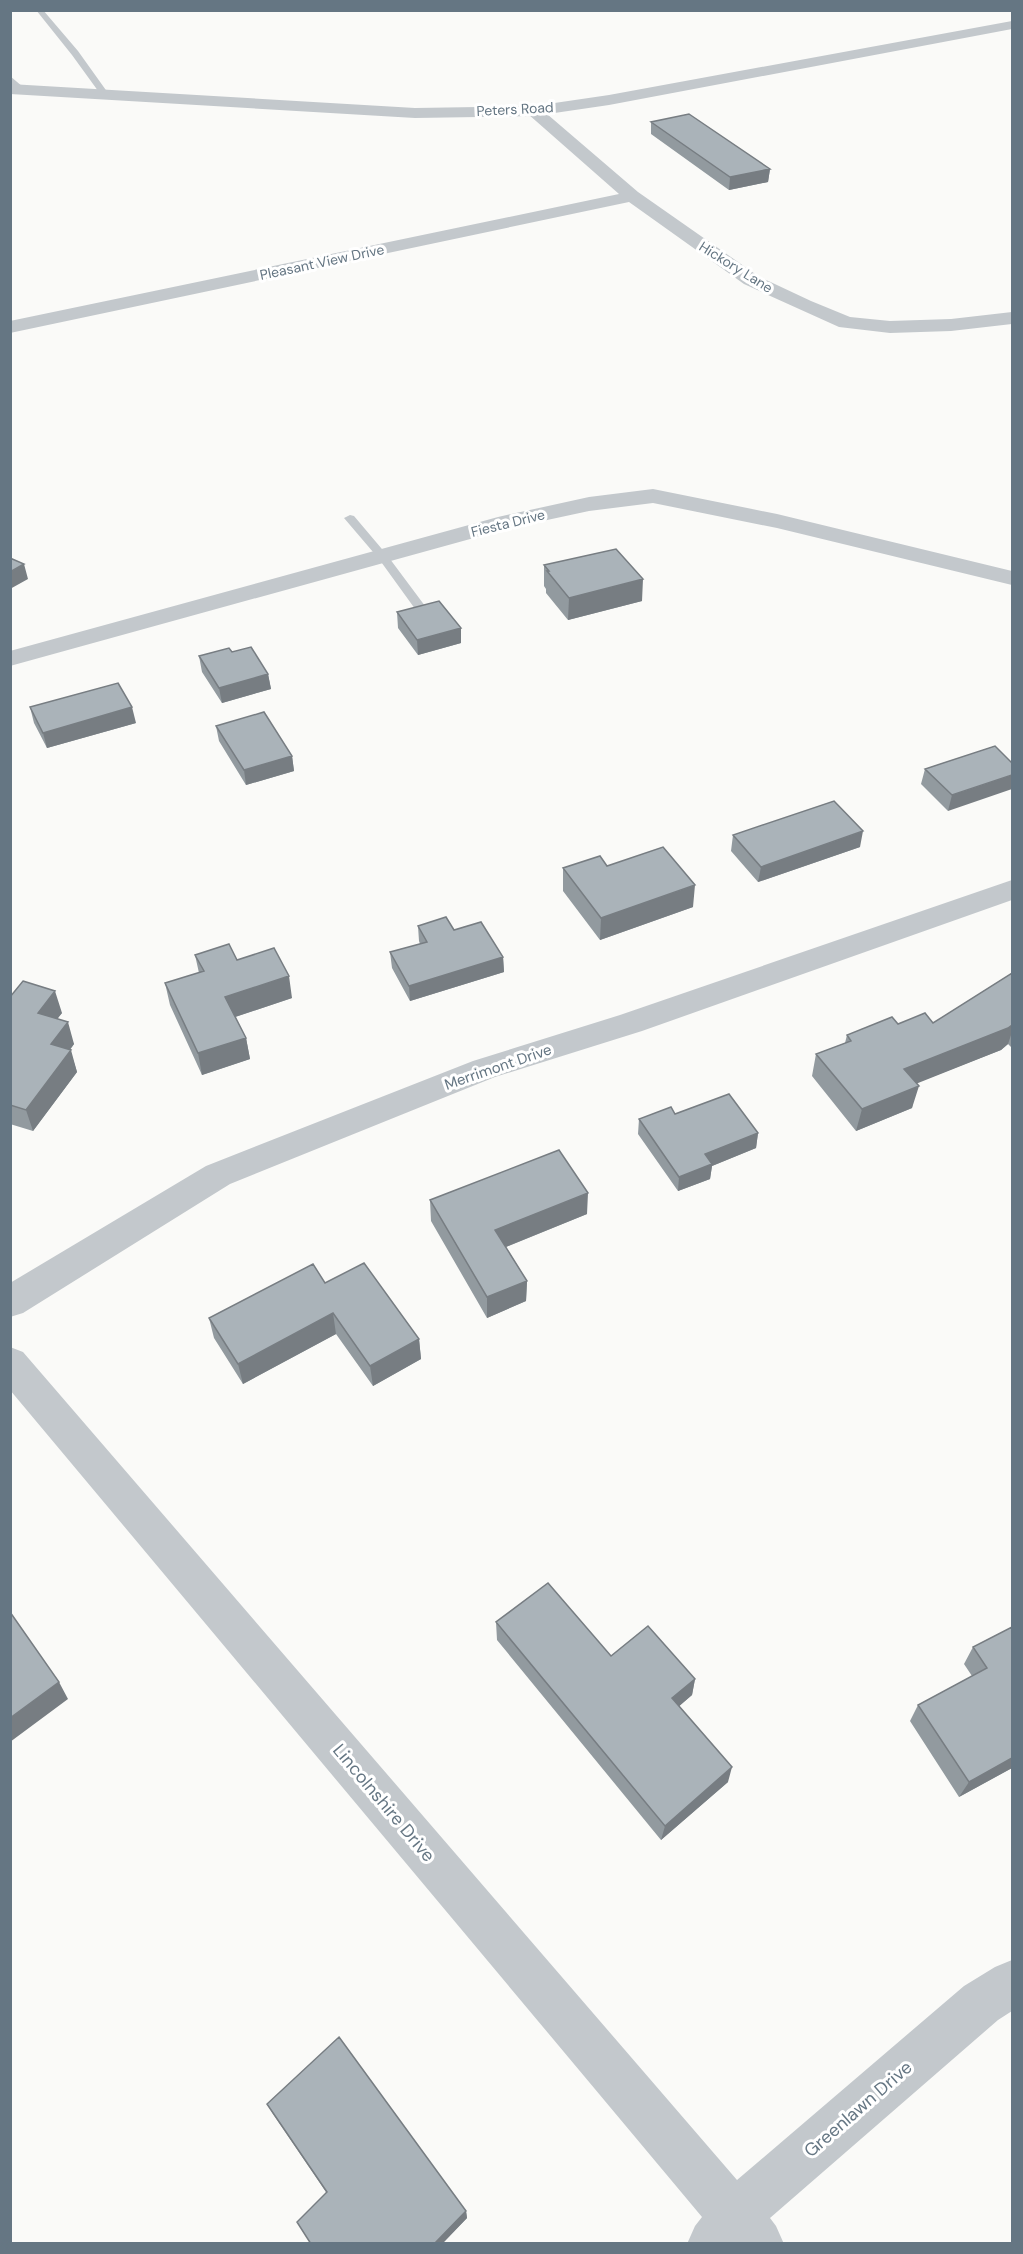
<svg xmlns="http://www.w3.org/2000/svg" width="1023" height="2254" viewBox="0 0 1023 2254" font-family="'DM Sans',sans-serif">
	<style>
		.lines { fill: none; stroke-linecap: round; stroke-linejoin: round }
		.service { fill: #c3c8cc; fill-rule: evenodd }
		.minor { fill: #c3c8cc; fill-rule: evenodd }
		.tertiary { fill: #c3c8cc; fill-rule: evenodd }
		.wall { fill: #929a9f }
		.shaded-wall { fill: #777d82 }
		.building { fill: #aab3b9; stroke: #777d82; stroke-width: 1.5 }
		.labels { text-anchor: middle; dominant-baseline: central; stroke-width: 6; stroke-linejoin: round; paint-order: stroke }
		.far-street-label { font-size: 14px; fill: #657683; stroke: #fff }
		.street-label { font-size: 15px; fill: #657683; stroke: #fff }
		.near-street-label { font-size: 18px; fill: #657683; stroke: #fff }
	</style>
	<rect width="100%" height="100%" fill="#fafaf8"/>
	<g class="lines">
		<path class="service" d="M36,10H43L78,51L108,93L107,95H101L72,55Z
			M10,76L23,87V91H17L10,83Z
			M350,515L354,516L387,555L428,610L426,613H418L379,559L344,518Z"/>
		<path class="minor" d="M534,106L540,108L638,192L758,276L811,301L850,317L890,321L951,319L1012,312V324L951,331L890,333L839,327L744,284L629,202L10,333V321L619,194L528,114L526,111Z
			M653,489L777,514L1012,571V585L777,528L653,503L589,511L510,528L10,666V651L498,517L589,497Z
			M1012,880V900L642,1031L495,1077L230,1184L23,1313L10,1317V1283L206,1166L473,1061L620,1015Z
			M10,1347L23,1352L737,2180L964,1986L995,1967L1012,1960V2011L998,2020L770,2218L776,2226L784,2244H687L695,2226L702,2217L10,1390Z"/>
		<path class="tertiary" d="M1012,21V29L609,105L534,116L415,118L10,94V84L415,108L534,106L609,95Z"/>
	</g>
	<path class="wall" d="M651,122L770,169L768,182L729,190L651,134Z
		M544,565L642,601L568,620L546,593V589L544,586Z
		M397,612L461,643L418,655L398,628Z
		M232,652L268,674L271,689L222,703L202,672L199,656Z
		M30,707L136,723L47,748L34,723Z
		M216,726L292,756L294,771L246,785L219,741Z
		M995,746L948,811L921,784L925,769Z
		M733,835L860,847L758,882L731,851Z
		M607,866L693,907L600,940L563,891V868Z
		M418,926L454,930L503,957L504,972L410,1001L392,968L390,952L420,944L419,941Z
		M195,955L237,960L292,998L235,1017L246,1038L250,1059L202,1075L170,1005L165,983L199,973Z
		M1012,973V1048L1008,1044L1001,1050L916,1083L912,1108L856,1131L812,1076L816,1054L845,1043L847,1035L898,1024L933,1023Z
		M10,997L62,1013L57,1018L74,1044L70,1050L77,1072L33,1131L10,1124Z
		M675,1114L758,1133L756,1148L712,1166L710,1179L678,1191L638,1134L639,1119Z
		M430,1200L587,1214L506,1247L527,1281L526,1301L487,1318L431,1221Z
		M325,1283L419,1339L421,1359L373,1386L336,1334L243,1384L214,1338L209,1318Z
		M496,1622L611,1656L695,1679L692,1695L679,1706L728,1782L661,1840L497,1640Z
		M1012,1627V1768L959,1797L910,1721L918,1705L972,1676L964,1664L973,1647Z
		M267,2104L466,2211L467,2218L442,2244H311L326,2192L273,2114Z"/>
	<path class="shaded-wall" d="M770,169L768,182L729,190L730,177Z
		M24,564L28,579L10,589V572Z
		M643,579L642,601L568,620L569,598Z
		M461,628V643L418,655L417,640Z
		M268,674L271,689L222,703L219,688Z
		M132,707L136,723L47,748L43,733Z
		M292,756L294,771L246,785L244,770Z
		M1012,775V789L948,811L952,795Z
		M863,831L860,847L758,882L761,867Z
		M695,885L693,907L600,940L601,918Z
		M503,957L504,972L410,1001L409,986Z
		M289,976L292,998L229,1019L225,997Z
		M55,991L62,1013L45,1035L38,1013Z
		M68,1022L74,1044L58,1065L51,1044Z
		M1012,1025V1032L1008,1044L1001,1050L898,1091L904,1069Z
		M246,1038L250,1059L202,1075L198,1053Z
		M71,1050L77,1072L33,1131L26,1110Z
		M919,1086L912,1108L856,1131L862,1109Z
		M758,1133L756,1148L712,1166L710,1179L678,1191L679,1177L705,1154Z
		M588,1193L587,1214L496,1251L495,1230Z
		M527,1281L526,1301L487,1318V1297Z
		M333,1313L336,1334L243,1384L238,1364Z
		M419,1339L421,1359L373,1386L370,1366Z
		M695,1679L692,1695L669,1715L672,1698Z
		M59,1682L68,1699L10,1742V1718Z
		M1012,1758V1768L959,1797L969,1782Z
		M732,1767L728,1782L661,1840L665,1826Z
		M466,2211L467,2218L442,2244H434Z"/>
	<path class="building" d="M689,114L770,169L730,177L651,122Z
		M616,549L643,579L569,598L547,571H549L544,565Z
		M10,558L24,564L10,572Z
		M439,601L461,628L417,640L397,612Z
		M251,647L268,674L219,688L199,656L229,648L232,652Z
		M118,683L132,707L43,733L30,707Z
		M264,712L292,756L244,770L216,726Z
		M995,746L1012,763V775L952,795L925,769Z
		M834,801L863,831L761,867L733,835Z
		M663,847L695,885L601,918L563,868L600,856L607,866Z
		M446,917L454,930L481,922L503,957L409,986L390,952L427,942L418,926Z
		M229,944L237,960L274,948L289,976L225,997L246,1038L198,1053L165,983L204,971L195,955Z
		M1012,973V1025L1008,1028L904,1069L919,1086L862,1109L816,1054L851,1041L847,1035L892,1017L898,1024L925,1013L933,1023Z
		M23,981L55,991L38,1013L68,1022L51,1044L71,1050L26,1110L10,1105V997Z
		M729,1094L758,1133L705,1154L712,1164L679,1177L639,1119L671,1107L675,1114Z
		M559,1150L588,1193L495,1230L527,1281L487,1297L430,1200Z
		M364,1263L419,1339L370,1366L333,1313L238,1364L209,1318L313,1264L325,1283Z
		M548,1583L611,1656L648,1626L695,1679L672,1698L732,1767L665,1826L496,1622Z
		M10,1612L59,1682L10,1718Z
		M1012,1627V1758L969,1782L918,1705L987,1668L973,1647Z
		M339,2037L466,2211L434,2244H311L297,2222L327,2192L267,2104Z"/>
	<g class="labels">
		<g class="far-street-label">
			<text transform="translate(515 109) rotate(-3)">Peters Road</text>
			<text transform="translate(322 262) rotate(-12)">Pleasant View Drive</text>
			<text transform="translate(736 267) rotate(32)">Hickory Lane</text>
			<text transform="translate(508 523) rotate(-14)">Fiesta Drive</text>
		</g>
		<g class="street-label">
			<text transform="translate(498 1067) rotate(-19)">Merrimont Drive</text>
		</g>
		<g class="near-street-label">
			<text transform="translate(384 1803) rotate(50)">Lincolnshire Drive</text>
			<text transform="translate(858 2109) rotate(-41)">Greenlawn Drive</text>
		</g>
	</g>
	<rect width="1023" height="2254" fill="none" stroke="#657683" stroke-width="24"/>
</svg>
